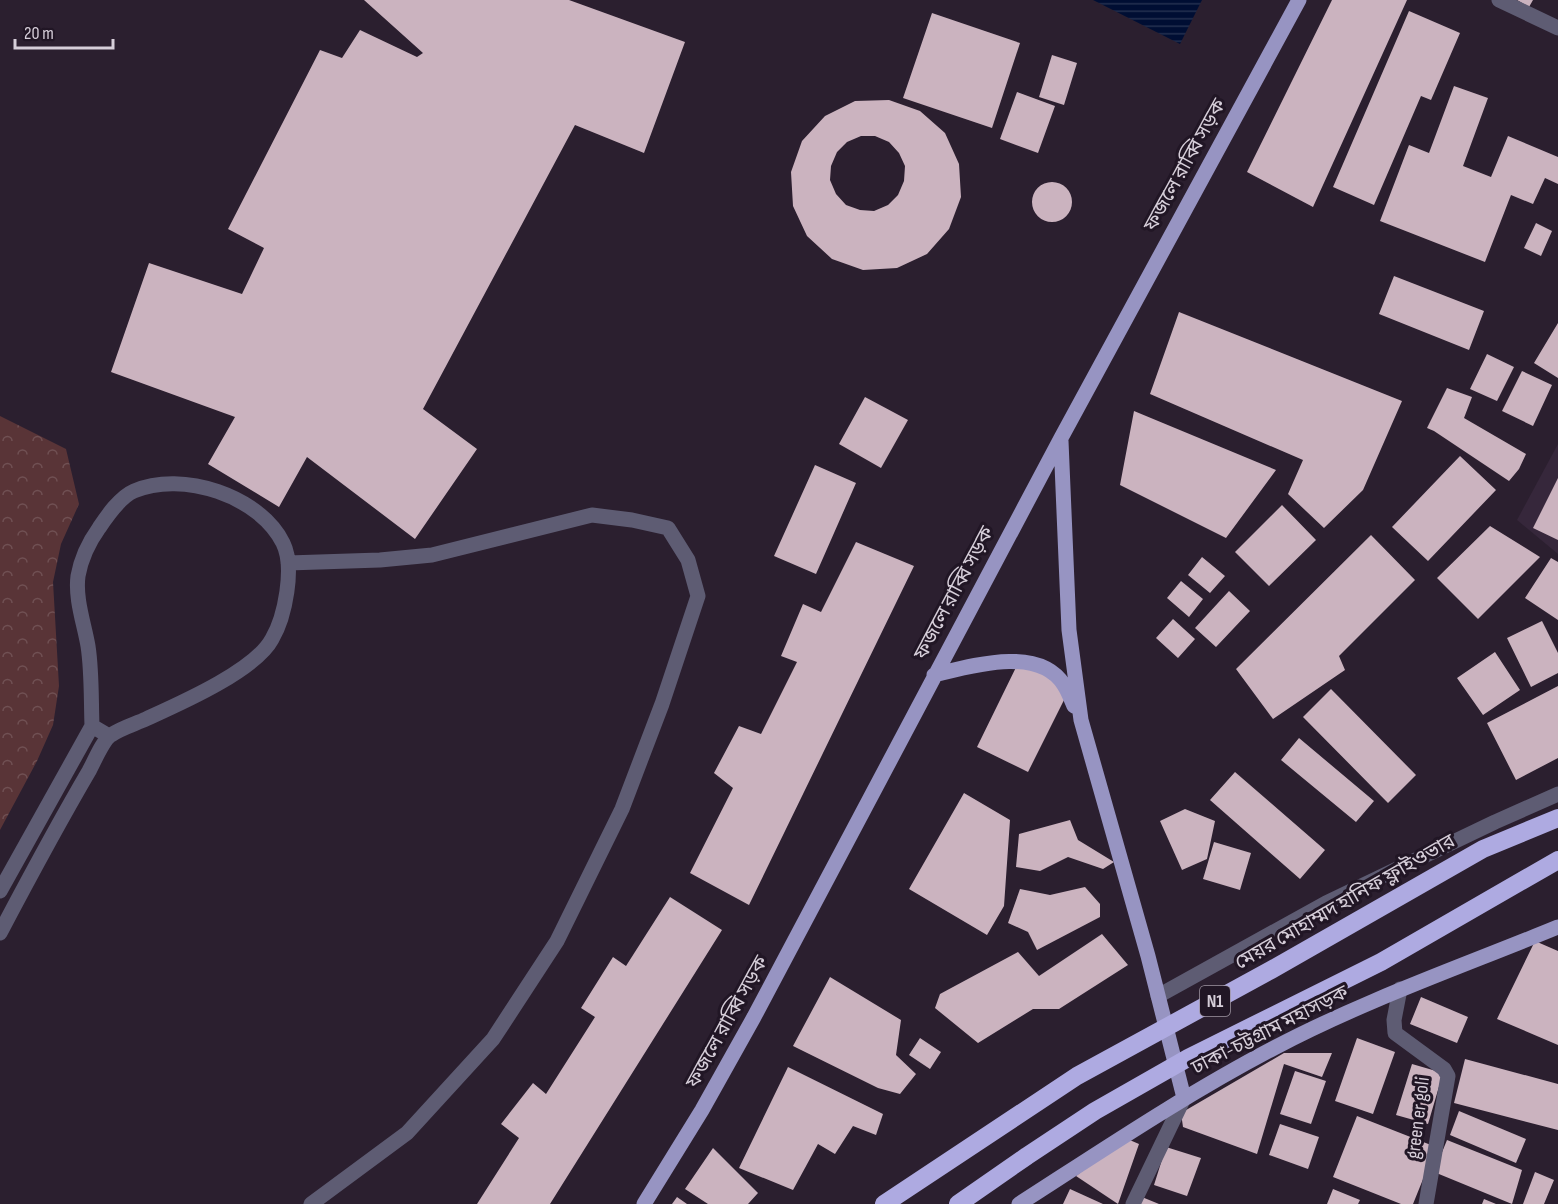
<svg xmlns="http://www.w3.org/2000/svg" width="1558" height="1204" viewBox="0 0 1558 1204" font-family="'Sofia Sans Condensed','Noto Sans Bengali',sans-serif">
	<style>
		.built { fill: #36273b }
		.park { fill: url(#park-crowns) }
		.water { fill: url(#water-rules) }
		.building { fill: #cbb3bf; fill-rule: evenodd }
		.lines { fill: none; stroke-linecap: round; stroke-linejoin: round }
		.service { stroke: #5e5c73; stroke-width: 15 }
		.minor { stroke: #5e5c73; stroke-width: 15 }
		.tertiary { stroke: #5e5c73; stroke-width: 15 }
		.primary { stroke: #9794c2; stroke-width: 15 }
		.motorway-bridge { stroke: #aeaae1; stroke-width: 18 }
		.labels { text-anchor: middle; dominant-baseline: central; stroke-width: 6; stroke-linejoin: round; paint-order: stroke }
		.shield { fill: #211625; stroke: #a097a3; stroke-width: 1.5 }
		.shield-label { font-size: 18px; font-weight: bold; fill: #d6ced9 }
		.street-label { font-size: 20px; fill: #d6ced9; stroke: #211625 }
	</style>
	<defs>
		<pattern id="park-crowns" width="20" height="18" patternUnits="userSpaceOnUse" patternTransform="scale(1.5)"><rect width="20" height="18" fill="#593437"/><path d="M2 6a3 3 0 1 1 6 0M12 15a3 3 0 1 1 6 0" fill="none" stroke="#705053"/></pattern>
		<pattern id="water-rules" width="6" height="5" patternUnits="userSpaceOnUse" patternTransform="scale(1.5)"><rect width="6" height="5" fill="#000e33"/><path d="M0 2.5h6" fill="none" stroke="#243050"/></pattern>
	</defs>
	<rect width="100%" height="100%" fill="#2b1f2f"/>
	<path class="built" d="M1558,444V554L1517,520Z"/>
	<path class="park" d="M0,416L66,449L79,504L61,544L53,582L59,686L53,725L37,761L0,830Z"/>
	<path class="water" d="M1093,0H1202L1180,44Z"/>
	<path class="building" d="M364,0H569L685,42L644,153L575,125L423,409L477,449L415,539L307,457L279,507L208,464L235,417L111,372L149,263L242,294L264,248L228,229L320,50L342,58L360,30L417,57L423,53Z
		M1332,0H1407L1313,207L1247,172Z
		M1517,0H1533L1529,7Z
		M1409,11L1460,33L1431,100L1421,96L1374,205L1333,187Z
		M932,13L1020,43L992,128L903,98Z
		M1052,55L1077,63L1064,105L1039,97Z
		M1454,86L1488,98L1463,166L1491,177L1508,136L1558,157V184L1545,178L1533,204L1511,195L1485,262L1380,221L1409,145L1429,153Z
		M1017,92L1055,106L1038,153L1000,139Z
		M889,100L920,111L945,133L959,164L961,197L949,229L927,254L897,268L863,270L832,259L807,236L793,206L791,172L802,141L825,116L855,101ZM861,136H875L889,142L899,153L905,166L904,181L898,195L888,205L874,211L860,210L846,205L836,194L830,180L831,166L837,152L847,142Z
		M1032 202a20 20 0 1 1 40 0a20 20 0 1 1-40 0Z
		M1536,223L1552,231L1541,256L1524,248Z
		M1394,276L1484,311L1469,350L1379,314Z
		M1179,312L1402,401L1363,490L1324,528L1288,494L1303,460L1150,394Z
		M1558,323V378L1534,363Z
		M1487,354L1514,367L1497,401L1470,389Z
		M1522,371L1552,385L1533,426L1502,411Z
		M1447,388L1472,397L1464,418L1526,454L1519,469L1509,481L1434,431L1427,428Z
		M865,397L908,420L881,468L839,444Z
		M1134,411L1276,470L1226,538L1120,485Z
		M1460,456L1496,490L1428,561L1392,527Z
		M815,465L856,483L816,574L774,556Z
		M1558,478V540L1533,528Z
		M1282,505L1316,540L1269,586L1235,552Z
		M1490,526L1540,557L1478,619L1437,578Z
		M1371,535L1415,580L1339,656L1345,670L1273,719L1236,669Z
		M856,542L914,566L749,905L690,873L733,788L714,773L739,726L761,734L797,662L781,656L803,604L821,612Z
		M1202,557L1225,576L1210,593L1188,575Z
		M1551,558L1558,562V620L1525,598Z
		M1181,581L1203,599L1189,617L1167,598Z
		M1229,591L1250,611L1216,647L1195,628Z
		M1173,619L1195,639L1178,658L1156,638Z
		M1542,621L1558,653V673L1531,687L1507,638Z
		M1495,652L1520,690L1483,715L1457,678Z
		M1021,657L1073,682L1028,772L977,747Z
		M1558,686V758L1516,780L1487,723Z
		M1331,689L1416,775L1388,803L1303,717Z
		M1299,738L1374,801L1356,822L1281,760Z
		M1235,772L1325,850L1300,879L1210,800Z
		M964,793L1010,820L1004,906L987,935L909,889Z
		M1185,809L1215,821L1207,859L1182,870L1160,821Z
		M1070,820L1078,840L1114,862L1103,869L1068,857L1040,871L1016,867L1019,834Z
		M1214,842L1251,853L1240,890L1203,879Z
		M1085,887L1100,904V917L1037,950L1028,932L1008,923L1020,889L1050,895Z
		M670,897L722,930L550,1204H477L519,1138L501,1124L533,1083L546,1094L595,1017L581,1008L613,957L626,966Z
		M1102,934L1128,965L1059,1009H1033L978,1043L935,1008L940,994L1018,952L1039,976Z
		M1535,941L1558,951V1045L1497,1019Z
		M830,977L901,1020L896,1055L916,1074L900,1094L878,1088L793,1046Z
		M1421,997L1468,1017L1457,1043L1410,1024Z
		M920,1038L941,1052L930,1069L909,1055Z
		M1357,1038L1395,1052L1373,1114L1335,1101Z
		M1284,1053H1332L1322,1077L1284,1064L1257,1154L1183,1127L1181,1113Z
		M1465,1059L1558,1084V1130L1454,1103Z
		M1412,1064L1443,1073L1428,1124L1396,1115Z
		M788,1067L883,1114L876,1135L853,1126L835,1154L818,1144L793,1190L739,1168Z
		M1295,1071L1326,1081L1311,1124L1280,1114Z
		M1459,1111L1526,1139L1516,1163L1450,1135Z
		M1357,1116L1436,1147L1413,1204H1401L1333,1177Z
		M1280,1124L1319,1137L1308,1169L1269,1155Z
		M1125,1138L1139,1144L1118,1204L1076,1176Z
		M1447,1140L1522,1170L1512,1204L1434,1172Z
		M1166,1147L1201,1158L1187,1196L1154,1185Z
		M713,1148L758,1193L748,1204H708L685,1189Z
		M1535,1172L1554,1180L1544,1204H1523Z
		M1070,1189L1103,1204H1063Z
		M1333,1189L1360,1200L1358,1204H1327Z
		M1137,1195L1159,1204H1134Z
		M677,1197L687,1204H672Z
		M1484,1199L1496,1204H1482Z"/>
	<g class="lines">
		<path class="service" d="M288,563L380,560L432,555L592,515L632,520L668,528L688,560L698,596L662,704L622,809L557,941L493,1039L407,1133L311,1204
			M0,891L92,726
			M0,933C29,878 58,824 89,771C94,762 103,740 111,735C121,728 135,724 146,719C179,704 255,671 272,639C285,617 295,567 283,543C260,496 182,470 134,491C120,497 107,516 99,528C89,542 81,559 78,576C75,599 84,623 88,646C92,672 91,699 92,726L109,736"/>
		<path class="minor" d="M1499,0L1558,28
			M1400,989L1394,1020L1395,1033L1444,1069L1448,1076L1426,1204
			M1133,1204L1184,1098"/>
		<path class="tertiary" d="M1158,996L1326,903L1495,822L1558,794"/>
		<path class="primary" d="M1061,441L1069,630L1081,720L1148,956L1184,1098
			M934,675C971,666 1039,645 1064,685C1068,691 1071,699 1074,706
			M644,1204L702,1110L754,1017L1061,438L1299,0
			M1019,1204C1103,1150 1186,1094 1274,1048C1365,1000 1463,966 1558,927"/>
		<path class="motorway-bridge" d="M884,1204L1077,1076L1271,970L1483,849L1558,818
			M958,1204L1027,1156L1095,1111L1188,1058L1381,962L1558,860"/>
	</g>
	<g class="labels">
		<rect class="shield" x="1200" y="986" width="30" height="30" rx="4.5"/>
		<g class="shield-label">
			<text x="1215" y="1001">N1</text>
		</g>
		<g class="street-label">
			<text transform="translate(1185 165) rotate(-61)">ফজলে রাব্বি সড়ক</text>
			<text transform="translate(954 593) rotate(-62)">ফজলে রাব্বি সড়ক</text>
			<text transform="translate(1345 902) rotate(-30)">মেয়র মোহাম্মদ হানিফ ফ্লাইওভার</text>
			<text transform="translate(727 1022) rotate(-61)">ফজলে রাব্বি সড়ক</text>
			<text transform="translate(1270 1030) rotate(-27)">ঢাকা-চট্টগ্রাম মহাসড়ক</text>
			<text transform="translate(1418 1118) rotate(-83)">green er goli</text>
		</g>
	</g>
	<path d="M15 39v9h98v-9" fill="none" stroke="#d6ced9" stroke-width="3"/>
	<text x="24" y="39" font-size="18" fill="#d6ced9" stroke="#211625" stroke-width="4.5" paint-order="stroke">20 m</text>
</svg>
